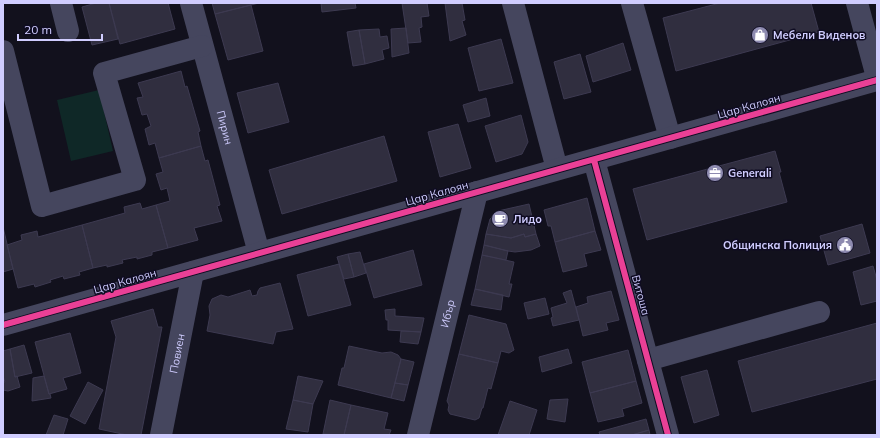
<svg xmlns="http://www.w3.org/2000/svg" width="880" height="438" viewBox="0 0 880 438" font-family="Mulish,sans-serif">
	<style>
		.green { fill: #0f2827 }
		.building { fill: #302e3f; stroke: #3d3a51 }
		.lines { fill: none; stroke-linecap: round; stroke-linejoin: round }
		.minor { stroke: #45465e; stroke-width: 22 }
		.cycleway-casing { stroke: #0f0c22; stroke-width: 8 }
		.cycleway { stroke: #ea4096; stroke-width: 6 }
		.labels { text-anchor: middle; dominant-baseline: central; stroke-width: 3; stroke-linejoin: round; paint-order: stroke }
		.poi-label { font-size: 11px; font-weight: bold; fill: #d0cdff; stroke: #0f0c22; text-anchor: start }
		.street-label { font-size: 11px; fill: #d0cdff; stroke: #0f0c22 }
	</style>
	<rect width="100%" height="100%" fill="#12111d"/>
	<path class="green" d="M99,90L113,151L71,161L57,100Z"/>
	<path class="building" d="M96,3H109L118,39L92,45L82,7Z
		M109,3H168L175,29L120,44Z
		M212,3H259L215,14Z
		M321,3H355L356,8L322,12Z
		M402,3H427L429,16L421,17L422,27L419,28L421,42L408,43Z
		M445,3H462L465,20L462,21L466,35L450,41Z
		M720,3H811L819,32L676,71L663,18Z
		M251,5L263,51L228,60L215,14Z
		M406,28L409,53L392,57L391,29Z
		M379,29L380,37L387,36L389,48L382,50L384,59L365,64L359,30Z
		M359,30L365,64L353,66L347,32Z
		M501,39L513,83L479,91L468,48Z
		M623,43L631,70L593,82L586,56Z
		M580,54L591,92L564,99L554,62Z
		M181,71L185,87L187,86L200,131L198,132L201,146L159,158L155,143L149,145L145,129L151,126L147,114L142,115L137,98L143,97L138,83Z
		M278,83L289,122L248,133L237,93Z
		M486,98L490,116L468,122L463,105Z
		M521,115L528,142L522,154L496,162L485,126Z
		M458,124L471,168L440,177L428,132Z
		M384,136L397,181L282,214L269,170Z
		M201,146L205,161L208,160L220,205L217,206L222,221L194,228L198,240L168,248L156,205L170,201L167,188L161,190L156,174L163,172L159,158Z
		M775,151L781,172H779L787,202L647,240L633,189Z
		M587,198L595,231L555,242L551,226H548L544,210Z
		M140,203L142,209L156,205L168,248L152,252V255L137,259V257L122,260L123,263L107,267V265L93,268L82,225L125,213L124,207Z
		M529,204L536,234L525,237L524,234L511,238L486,234L490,219L498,211Z
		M862,224L870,253L828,265L820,236Z
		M82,225L93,268L79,272L80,275L64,279L63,276L50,280L51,282L35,287L34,284L18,288L7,245L22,240L21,235L37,231L38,237Z
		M3,227L13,269L3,272Z
		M595,231L601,250L584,254L587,266L563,272L555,242Z
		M486,234L511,238L524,234L525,237L536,234L540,246L531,250L515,252L508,251L484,245Z
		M484,245L508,251L506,260L482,255Z
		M413,250L422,285L374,298L364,264Z
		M360,252L366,273L354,277L348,254Z
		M348,254L354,277L344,279L337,257Z
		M482,255L514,262L509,284H512L509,297L475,289Z
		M339,264L351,305L308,316L297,275Z
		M873,266L877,280V301L861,305L853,272Z
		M280,283L293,329L276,332L273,344L207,331L210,315L209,306L212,299L221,295L228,297L250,290L252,296L257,295L258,291L260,288Z
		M475,289L503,295L501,310L471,305Z
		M571,290L579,320L553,326L551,318L553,317L551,308L567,303L563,293Z
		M611,291L619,320L606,323L608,330L583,336L576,307L588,303L587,297Z
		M545,298L549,314L528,319L524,303Z
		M153,309L158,327H162L141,435H127L99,429L116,337L111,321Z
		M395,309V316L424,318L421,332L388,330V320H386L385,310Z
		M469,315L506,324L514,350L509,353L501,351L498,363L459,354Z
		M877,323V379L752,412L738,361Z
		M401,331L421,332L418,344L400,342Z
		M70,333L81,373L63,378L67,389L49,394L35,342Z
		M24,345L32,373L15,377L10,349Z
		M349,346L382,353L391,352L398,355L401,359L391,398L338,385L342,368H344Z
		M10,349L15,377L17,376L20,387L8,391L3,390V382H5L3,376V351Z
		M568,349L572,363L542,372L539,357Z
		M628,350L636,381L590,393L582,362Z
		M459,354L498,363L491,389L488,388L483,408H482L479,418L475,420L450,414L448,410L449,405L447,401Z
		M401,359L414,362L408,385L395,383Z
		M707,370L719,415L694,423L681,377Z
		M44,376L49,394H50L51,398L32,401L33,378Z
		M298,376L323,381L313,404L293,400Z
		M636,381L642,403L622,409L624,416L598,422L590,393Z
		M88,382L103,390L85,424L70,416Z
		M395,383L408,385L404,401L391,398Z
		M568,399L565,422L547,419L550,400Z
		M293,400L313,404L308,432L286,429Z
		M330,400L351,405L344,435L323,434Z
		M510,401L537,410L529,435H498Z
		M351,405L388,413L384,429L391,430L389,435H344Z
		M54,415L68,419L63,435H46Z
		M646,419L649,430L632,435H600L599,432Z
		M649,430L650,435H632Z"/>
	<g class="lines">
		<g class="minor">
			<path d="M61,3L68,31"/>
			<path id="s1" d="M191,3L259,253"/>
			<path d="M513,3L557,169"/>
			<path d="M632,3L670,138"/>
			<path d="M857,3L877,77"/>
			<path d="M3,51L42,206L135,180L104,73L202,46"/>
			<path d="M594,160L668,435"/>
			<path d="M3,325L877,80"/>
			<path d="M648,360L819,312"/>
			<path id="s2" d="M161,435L193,272"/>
			<path id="s3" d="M418,435L477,192"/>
		</g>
		<g class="cycleway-casing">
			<path id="cycleway" d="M594,160L668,435
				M3,325L877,80"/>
		</g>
		<use href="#cycleway" class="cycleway"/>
	</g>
	<defs>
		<g id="shop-disc" transform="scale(0.9)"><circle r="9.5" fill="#8e8bb0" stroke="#0f0c22"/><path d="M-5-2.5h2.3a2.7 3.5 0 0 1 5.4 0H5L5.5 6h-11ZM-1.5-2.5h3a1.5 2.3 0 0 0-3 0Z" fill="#fff"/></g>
		<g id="office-disc" transform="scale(0.9)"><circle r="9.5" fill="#8e8bb0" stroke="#0f0c22"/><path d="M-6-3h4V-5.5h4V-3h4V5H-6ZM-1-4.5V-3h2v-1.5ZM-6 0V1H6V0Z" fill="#fff"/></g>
		<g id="cafe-disc" transform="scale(0.9)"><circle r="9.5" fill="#8e8bb0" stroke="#0f0c22"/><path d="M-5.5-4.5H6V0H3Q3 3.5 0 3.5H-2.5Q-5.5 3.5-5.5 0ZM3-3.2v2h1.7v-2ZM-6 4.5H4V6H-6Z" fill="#fff"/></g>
		<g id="civic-disc" transform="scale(0.9)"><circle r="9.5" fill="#8e8bb0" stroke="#0f0c22"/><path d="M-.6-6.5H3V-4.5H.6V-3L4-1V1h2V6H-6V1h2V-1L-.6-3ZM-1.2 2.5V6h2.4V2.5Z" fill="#fff"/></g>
	</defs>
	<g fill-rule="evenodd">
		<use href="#shop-disc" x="760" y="35"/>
		<use href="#office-disc" x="715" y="173"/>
		<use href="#cafe-disc" x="500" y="219"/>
		<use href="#civic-disc" x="845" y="245"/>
	</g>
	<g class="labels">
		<g class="poi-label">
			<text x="773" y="35">Мебели Виденов</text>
			<text x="728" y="173">Generali</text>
			<text x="513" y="219">Лидо</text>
			<text x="832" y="245" text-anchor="end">Общинска Полиция</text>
		</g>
		<g class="street-label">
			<text transform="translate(749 106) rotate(-16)">Цар Калоян</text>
			<text stroke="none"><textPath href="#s1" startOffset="129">Пирин</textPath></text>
			<text transform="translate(437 193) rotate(-16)">Цар Калоян</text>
			<text transform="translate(125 281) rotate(-16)">Цар Калоян</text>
			<text transform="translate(641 295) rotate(75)">Витоша</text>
			<text stroke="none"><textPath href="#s3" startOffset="125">Ибър</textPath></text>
			<text stroke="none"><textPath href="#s2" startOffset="83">Повиен</textPath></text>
		</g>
	</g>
	<rect width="880" height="438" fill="none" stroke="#d0cdff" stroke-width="8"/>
	<path d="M18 34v6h84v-6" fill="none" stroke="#d0cdff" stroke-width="2"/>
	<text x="24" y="34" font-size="12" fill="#d0cdff" stroke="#0f0c22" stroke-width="3" paint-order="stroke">20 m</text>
</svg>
